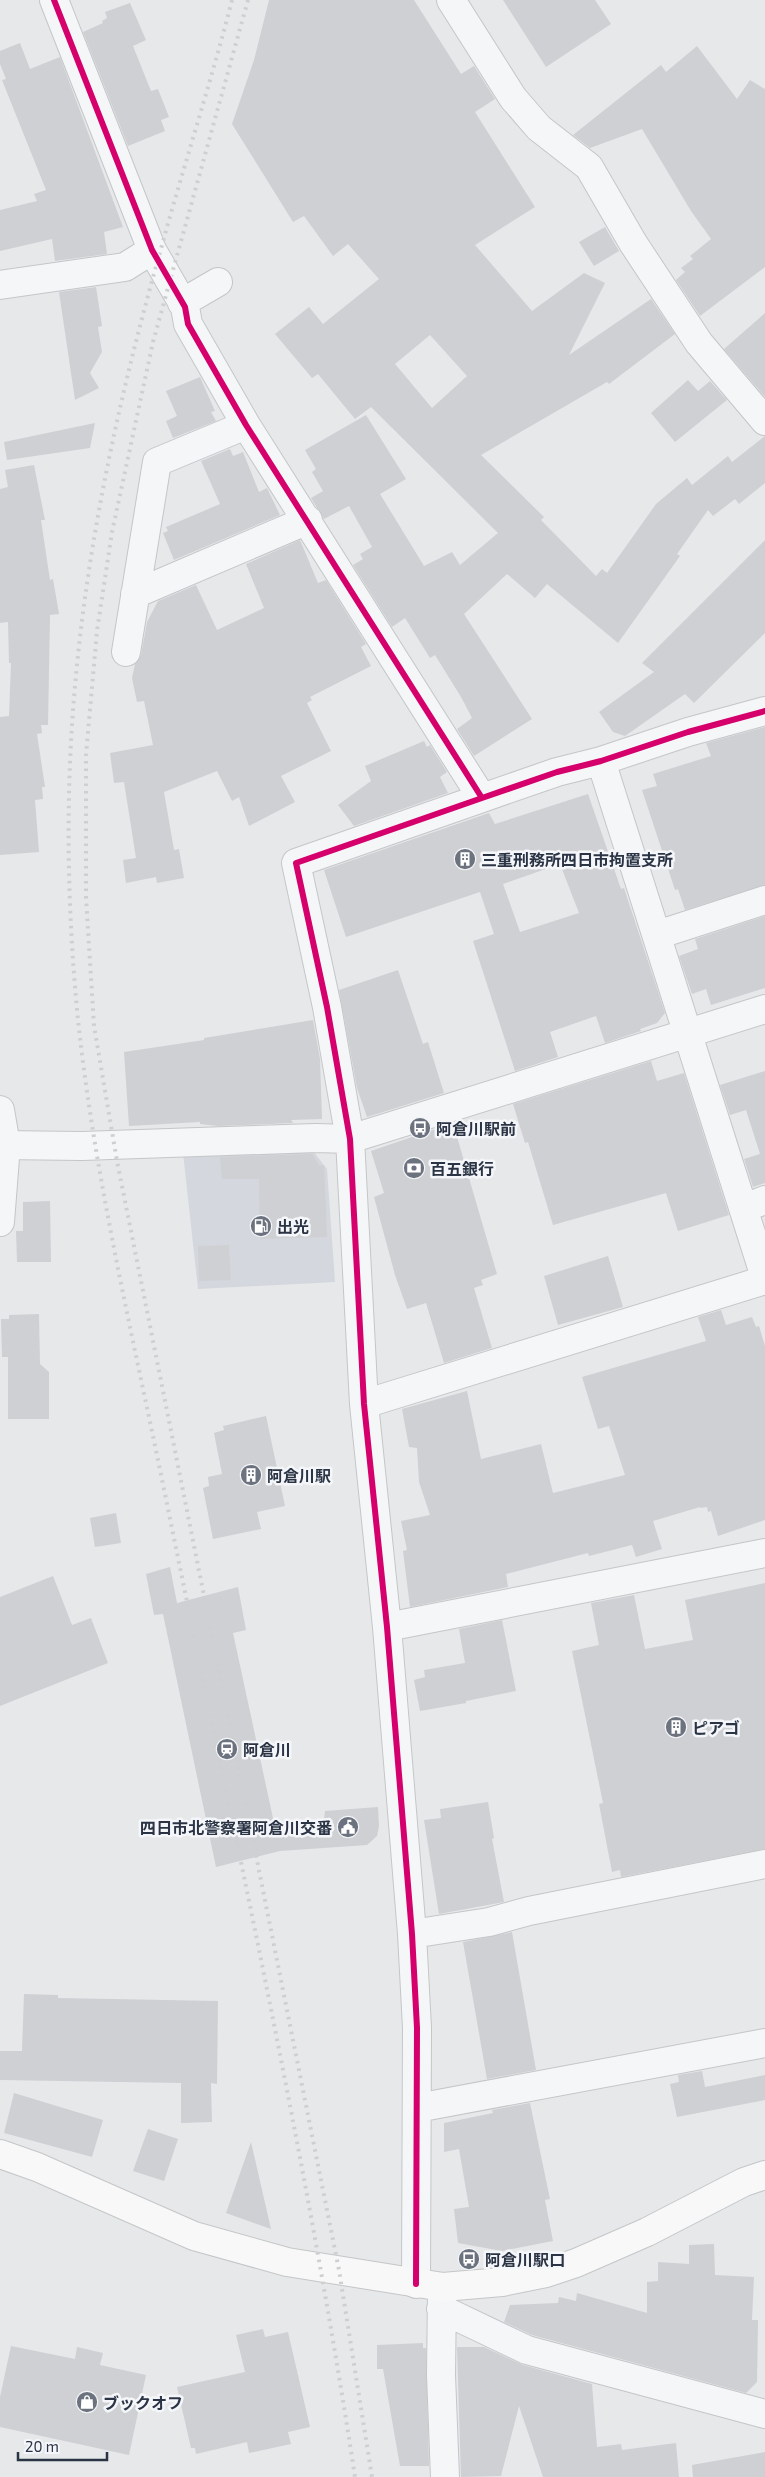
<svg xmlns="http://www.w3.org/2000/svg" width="765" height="2477" viewBox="0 0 765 2477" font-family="'Exo 2','Noto Sans JP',sans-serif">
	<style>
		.built { fill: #d4d7dd }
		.building { fill: #ced0d3; fill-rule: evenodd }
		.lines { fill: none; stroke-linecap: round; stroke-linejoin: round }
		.street-casing { stroke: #c4c6c8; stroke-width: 30 }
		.secondary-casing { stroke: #c4c6c8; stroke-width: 30 }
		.street { stroke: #f5f6f7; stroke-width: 28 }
		.secondary { stroke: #f8f8f8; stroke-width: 28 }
		.rail { stroke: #cecfd2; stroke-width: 4; stroke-dasharray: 2.5 5; stroke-linecap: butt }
		.cycleway-casing { stroke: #f4f6f9; stroke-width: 9 }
		.cycleway { stroke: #d6006c; stroke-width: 6 }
		.labels { text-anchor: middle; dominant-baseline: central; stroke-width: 5; stroke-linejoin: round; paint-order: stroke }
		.poi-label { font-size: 16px; font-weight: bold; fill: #2b3445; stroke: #f4f6f9; text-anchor: start }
	</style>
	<rect width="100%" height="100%" fill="#e6e8ea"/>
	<path class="built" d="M313,1151L327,1169L335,1282L198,1289L183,1153Z"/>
	<path class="building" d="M269,0H414L461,74L474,66L495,99L475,112L535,207L475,245L532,311L584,273L605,283L569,355L651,299L675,334L609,384L607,382L481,455L544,517L541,520L596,576L602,569L607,573L656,504L687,478L692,485L728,456L732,462L765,436V483L739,504L735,499L713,516L708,510L677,554L680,556L618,643L547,584L535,598L507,574L464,614L532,719L474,756L457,729L472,718L461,697L435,655L430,658L405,618L392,627L353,565L363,559L360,554L372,547L349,506L324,519L311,498L323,491L312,472L316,469L305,450L366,415L406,479L380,494L424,566L452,552L460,565L498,533L371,407L355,419L318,374L312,378L275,334L309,307L323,324L379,279L348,244L333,256L304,216L293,222L232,124L254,60ZM430,335L467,376L432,408L395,364Z
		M503,0H595L611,24L546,67Z
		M130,3L146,40L133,46L151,91L158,89L169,117L161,120L165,131L128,146L83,32L103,23L102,21L107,18L105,12Z
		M20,43L30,69L60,57L123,227L104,232L107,254L55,261L52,239L0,251V210L37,201L34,194L46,190L2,80L6,79L0,64V51Z
		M697,46L737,99L750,80L765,89V267L700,316L676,280L685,272L681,268L693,259L690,256L711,239L691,211L642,129L590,148L573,135L661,65L666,72Z
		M605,227L619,251L594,266L579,242Z
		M96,287L102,326L98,327L102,352L90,373L99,388L75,400L59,292Z
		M765,313V397L724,349Z
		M200,377L215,411L211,412L216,421L173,438L166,421L177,416L166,391Z
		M688,380L698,391L710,381L727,400L675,442L651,413Z
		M95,423L90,448L7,460L4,442Z
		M230,449L233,456L243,452L259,492L267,488L280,515L174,560L163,533L168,531L166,527L220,504L201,461Z
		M34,465L45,520H41L50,580L53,579L59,614L50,615L48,725H41L42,733L37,734L45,787H42L43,799L35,800L39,852L0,855V717L9,716L11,663H9L8,622L0,623V489L8,487L5,470Z
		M300,540L318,583L326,580L366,644L361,647L371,666L310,697L312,700L307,703L331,751L281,776L295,802L249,826L239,797L232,801L217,771L164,792L174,850L179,849L184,878L157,883L156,877L126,883L123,860L136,858L124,782L114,783L110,753L153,745L144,701L137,702L132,678L135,664L141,655L147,622L158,601L196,585L217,630L264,608L246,564Z
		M765,540V633L694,703L685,694L625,736L613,732L599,712L654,672L642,663Z
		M765,727V885L685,910L678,889L675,890L642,790L657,786L653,774L711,756L706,743Z
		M424,741L427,747L430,745L447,772L440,777L448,793L354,826L338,805L371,781L365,766Z
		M588,794L621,889L624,888L665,1013L657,1023L640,1029L641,1031L605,1043L596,1016L550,1032L558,1057L515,1071L473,941L494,934L480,892L346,937L324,870L489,813L495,824ZM560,864L579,913L520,932L503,884Z
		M765,916V988L711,1005L706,989L692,994L679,956L698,949L695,939Z
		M398,970L423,1044L428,1042L444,1093L367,1117L357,1088L339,990Z
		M313,1020L320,1059L322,1119L291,1120L293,1123L218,1126L200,1124V1122L129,1126L124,1052L204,1040V1038Z
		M651,1061L657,1081L684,1073L729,1215L678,1231L666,1193L553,1225L528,1142L525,1143L513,1104Z
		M765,1071V1183L753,1187L744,1159L760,1154L746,1110L730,1115L720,1085Z
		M453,1123L497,1274L481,1280L483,1285L474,1288L492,1348L444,1363L426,1303L407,1309L395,1275L374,1197L384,1193L371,1151Z
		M312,1154L320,1166L324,1165L327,1237L260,1239L259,1179H222L220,1157Z
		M50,1201L51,1262H17L16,1231H23V1202Z
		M229,1245L231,1280L199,1281L198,1246Z
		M608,1256L623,1307L558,1325L544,1276Z
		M721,1310L726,1325L752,1317L756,1327L759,1326L765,1346V1520L718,1536L711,1511L708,1512L707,1507L700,1508V1507L653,1521L662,1549L636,1557L632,1545L589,1556L588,1553L506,1574L508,1587L410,1607L403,1551L407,1550L401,1521L430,1515L419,1482L417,1448L409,1447L402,1409L467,1391L481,1459L541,1444L553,1493L625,1475L609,1426L598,1429L582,1377L706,1341L698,1317Z
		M39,1314L40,1364L49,1372V1419H8V1357H2L1,1319H9V1315Z
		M266,1416L285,1506L257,1512L261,1529L213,1539L203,1488L209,1486L208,1477L222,1474L214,1433L224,1430L223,1426Z
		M116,1513L121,1543L95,1547L90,1518Z
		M170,1567L177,1603L238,1587L246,1630L233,1633L276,1832L324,1820L325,1811L378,1807L379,1826L377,1836L367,1845L280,1851L216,1867L163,1614L154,1615L146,1574Z
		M53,1576L72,1625L91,1618L108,1663L0,1706V1597Z
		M765,1583V1849L621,1877L620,1870L612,1872L599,1804L603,1803L572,1651L599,1645L591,1603L634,1595L645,1649L693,1640L685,1600Z
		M502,1620L516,1691L466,1701V1703L420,1711L414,1680L425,1677L424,1670L465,1663L459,1629Z
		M488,1802L494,1838L492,1839L504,1902L439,1914L424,1820L441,1818L440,1809Z
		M512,1932L536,2070L487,2079L463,1942Z
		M24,1994L58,1995V1998L218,2001L217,2084L211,2083L212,2122L181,2123V2083L0,2080V2051H22Z
		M702,2071L705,2087L765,2075V2100L677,2117L670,2084L679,2082L678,2075Z
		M14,2093L103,2120L92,2157L4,2133Z
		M530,2103L550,2199L545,2200L553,2241L502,2251L458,2243L454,2209L469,2207L459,2149L444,2152V2123L493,2113L492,2110Z
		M148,2129L178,2139L164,2181L133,2171Z
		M251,2142L271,2229L226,2213Z
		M714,2244L715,2275L754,2277L752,2320H758L757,2382L746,2393L532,2335L504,2322L510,2305L558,2303L559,2297L576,2301L577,2293L647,2313V2282L658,2281V2262L689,2264V2245Z
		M263,2329L265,2337L288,2332L310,2427L288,2432L291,2444L249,2453L247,2442L196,2454L195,2448H191L177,2387L245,2372L236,2335Z
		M423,2343V2348H426L429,2466H400L383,2369H377V2345Z
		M11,2346L75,2359L77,2347L103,2353L100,2365L146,2375L129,2455L0,2427V2397Z
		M457,2347H484L523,2365L592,2384L597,2447L621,2444L622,2450L676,2443L679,2477H543L519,2406L501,2476L461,2477Z
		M765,2452V2477H693L692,2465Z"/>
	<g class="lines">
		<g class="street-casing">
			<path id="street" d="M54,0L152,250L185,307L188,324L246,425L482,798L557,772L601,761L688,732L765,711
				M451,0L513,98L539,128L589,167L633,243L699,343L765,421
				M0,285L125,267L152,250
				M182,303L218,282
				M135,594L308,520
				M126,652L157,462L246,425
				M601,761L765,1277
				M657,935L765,900
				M0,1110L6,1145L0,1222
				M0,1145L82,1146L316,1138L350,1139L765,1009
				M744,1208L765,1200
				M364,1404L765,1280
				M387,1627L765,1553
				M412,1934L489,1922L529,1911L765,1864
				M417,2108L765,2043
				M416,2284L417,2028L412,1934L387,1627L364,1404L350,1139L327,1007L296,863L482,798
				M442,2294L441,2375L445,2477
				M441,2309L527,2350L765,2414"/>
		</g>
		<g class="secondary-casing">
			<path id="secondary" d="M0,2154L37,2167L194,2236L287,2262L443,2287L502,2282L546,2273L576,2263L647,2232L744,2182L765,2175"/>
		</g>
		<use href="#street" class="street"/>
		<use href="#secondary" class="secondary"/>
		<path class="rail" d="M232,0C210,86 182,171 159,256C114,415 80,577 71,742C66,834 69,928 78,1020C95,1179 133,1337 165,1494C231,1821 305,2147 355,2477
			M248,0L153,342L112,532L97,631L86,755V897L94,1026L117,1161L339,2270L372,2477"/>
		<g class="cycleway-casing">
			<path id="cycleway" d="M54,0L152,250L185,307L188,324L246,425L482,798L557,772L601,761L688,732L765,711
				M416,2284L417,2028L412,1934L387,1627L364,1404L350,1139L327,1007L296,863L482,798"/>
		</g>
		<use href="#cycleway" class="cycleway"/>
	</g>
	<defs>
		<g id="building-disc" transform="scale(1.125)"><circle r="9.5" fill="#6c737f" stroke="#f4f6f9"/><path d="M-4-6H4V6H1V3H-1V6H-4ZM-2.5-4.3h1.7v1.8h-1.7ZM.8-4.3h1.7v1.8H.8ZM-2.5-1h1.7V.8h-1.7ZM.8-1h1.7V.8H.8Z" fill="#fff"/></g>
		<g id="bus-disc" transform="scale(1.125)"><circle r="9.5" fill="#6c737f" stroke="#f4f6f9"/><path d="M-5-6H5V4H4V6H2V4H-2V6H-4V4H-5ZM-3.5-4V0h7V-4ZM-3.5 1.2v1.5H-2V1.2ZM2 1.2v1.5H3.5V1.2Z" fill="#fff"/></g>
		<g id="bank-disc" transform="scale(1.125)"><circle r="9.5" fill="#6c737f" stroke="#f4f6f9"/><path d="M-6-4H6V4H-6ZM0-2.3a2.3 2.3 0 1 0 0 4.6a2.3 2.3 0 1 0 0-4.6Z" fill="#fff"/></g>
		<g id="fuel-disc" transform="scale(1.125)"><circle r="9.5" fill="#6c737f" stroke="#f4f6f9"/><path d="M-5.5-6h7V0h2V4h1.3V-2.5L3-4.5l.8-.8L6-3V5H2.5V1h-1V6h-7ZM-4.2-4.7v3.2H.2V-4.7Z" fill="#fff"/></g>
		<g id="station-disc" transform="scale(1.125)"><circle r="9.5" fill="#6c737f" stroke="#f4f6f9"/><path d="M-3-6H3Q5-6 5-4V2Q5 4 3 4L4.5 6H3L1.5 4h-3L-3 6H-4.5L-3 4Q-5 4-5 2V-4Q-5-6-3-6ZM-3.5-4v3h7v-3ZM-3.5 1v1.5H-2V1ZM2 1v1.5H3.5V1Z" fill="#fff"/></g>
		<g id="civic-disc" transform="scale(1.125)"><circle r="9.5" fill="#6c737f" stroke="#f4f6f9"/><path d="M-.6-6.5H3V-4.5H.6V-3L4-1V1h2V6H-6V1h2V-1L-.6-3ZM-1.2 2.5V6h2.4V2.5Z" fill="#fff"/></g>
		<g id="shop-disc" transform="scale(1.125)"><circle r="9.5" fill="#6c737f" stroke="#f4f6f9"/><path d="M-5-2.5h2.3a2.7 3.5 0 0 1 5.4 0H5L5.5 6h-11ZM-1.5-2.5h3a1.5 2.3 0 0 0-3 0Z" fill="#fff"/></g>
	</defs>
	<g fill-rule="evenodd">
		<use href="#building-disc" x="465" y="859"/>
		<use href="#bus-disc" x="420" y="1128"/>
		<use href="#bank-disc" x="414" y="1168"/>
		<use href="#fuel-disc" x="261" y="1226"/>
		<use href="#building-disc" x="251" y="1475"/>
		<use href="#building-disc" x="676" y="1727"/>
		<use href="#station-disc" x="227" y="1749"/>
		<use href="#civic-disc" x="348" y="1827"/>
		<use href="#bus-disc" x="469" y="2259"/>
		<use href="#shop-disc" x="87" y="2402"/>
	</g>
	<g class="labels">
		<g class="poi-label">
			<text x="481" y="859">三重刑務所四日市拘置支所</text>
			<text x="436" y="1128">阿倉川駅前</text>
			<text x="430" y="1168">百五銀行</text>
			<text x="277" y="1226">出光</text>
			<text x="267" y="1475">阿倉川駅</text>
			<text x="692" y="1727">ピアゴ</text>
			<text x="243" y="1749">阿倉川</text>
			<text x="332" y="1827" text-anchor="end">四日市北警察署阿倉川交番</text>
			<text x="485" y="2259">阿倉川駅口</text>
			<text x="103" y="2402">ブックオフ</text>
		</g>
	</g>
	<path d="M18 2452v8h89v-8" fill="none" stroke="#2b3445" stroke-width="2.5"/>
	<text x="25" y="2452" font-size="15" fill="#2b3445" stroke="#f4f6f9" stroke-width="4" paint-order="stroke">20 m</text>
</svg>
